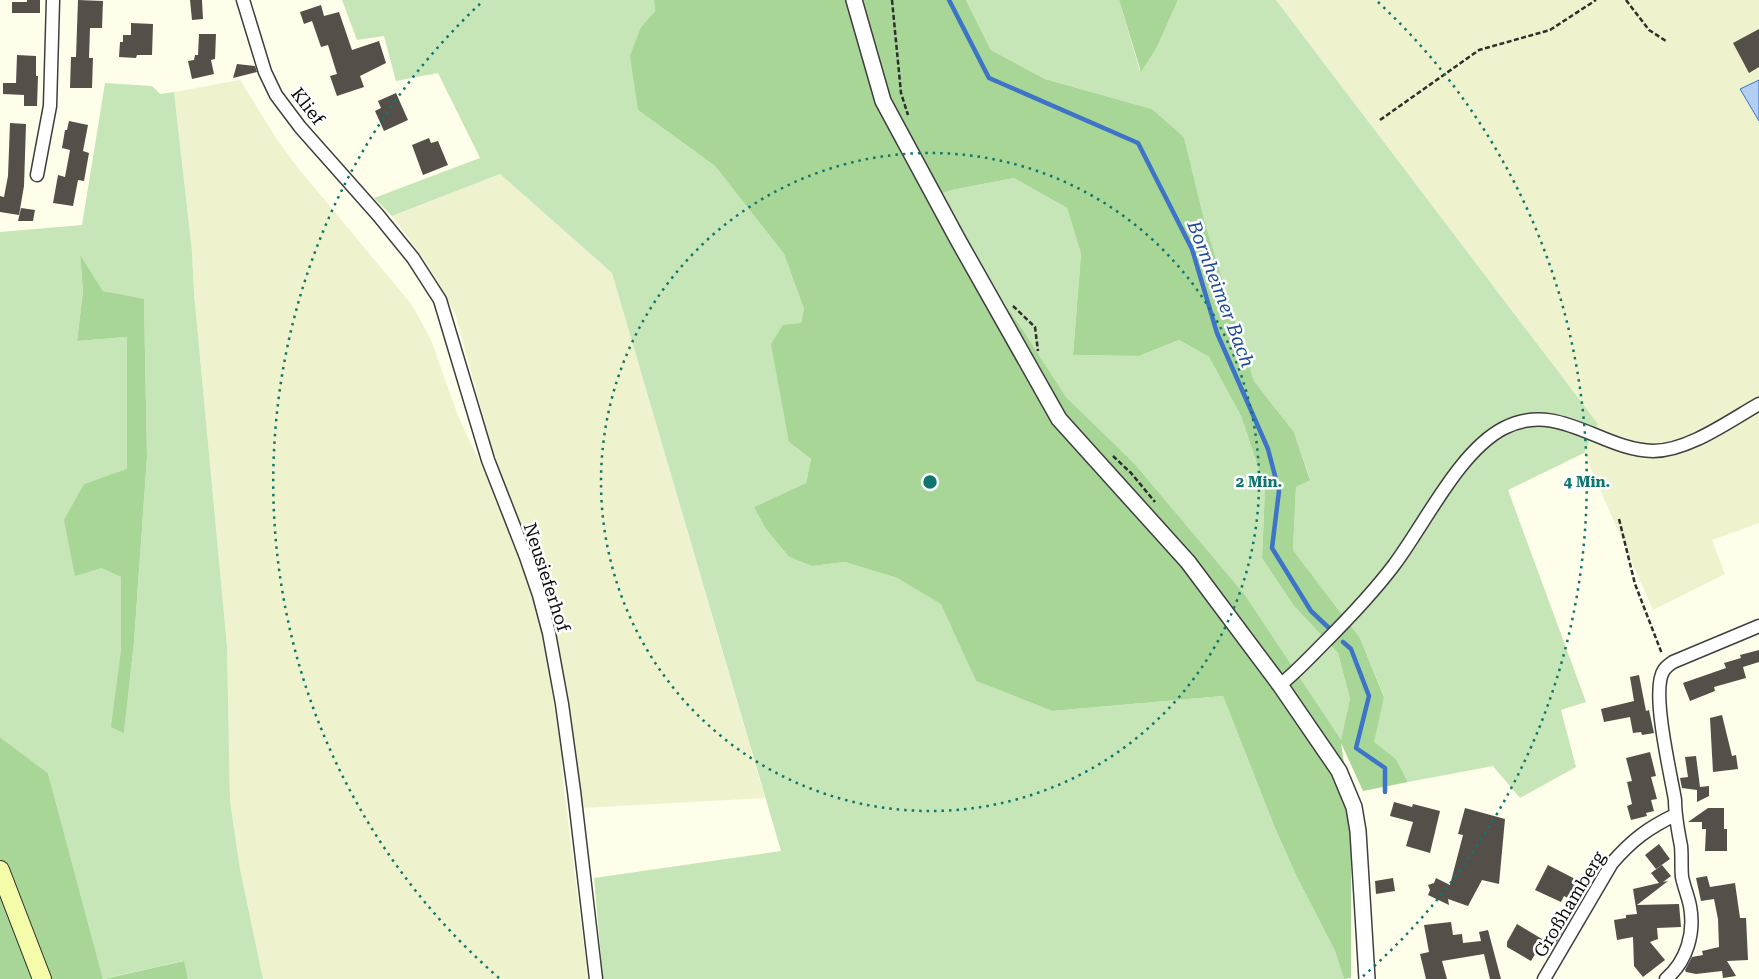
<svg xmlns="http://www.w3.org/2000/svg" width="1759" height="979" viewBox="0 0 1759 979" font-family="'Roboto Serif',serif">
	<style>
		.farmland { fill: #eef3cd }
		.green { fill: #c6e6b7; fill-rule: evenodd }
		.forest { fill: #a7d697; fill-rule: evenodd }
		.water { fill: #b2cef3; stroke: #3d74c7 }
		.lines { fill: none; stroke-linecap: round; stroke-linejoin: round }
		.stream { stroke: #3d74c7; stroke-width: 4.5 }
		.building { fill: #544f49 }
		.minor-casing { stroke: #3f3f3f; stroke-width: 15 }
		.tertiary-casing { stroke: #3f3f3f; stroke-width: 18 }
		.secondary-casing { stroke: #2e2e2e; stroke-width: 20 }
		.path { stroke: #2e2e2e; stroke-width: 2.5; stroke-dasharray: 5 2.5; stroke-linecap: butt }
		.minor { stroke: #fff; stroke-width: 12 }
		.tertiary { stroke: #fff; stroke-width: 15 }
		.secondary { stroke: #f4fba9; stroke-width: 18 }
		.ring { fill: none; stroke: #0f766e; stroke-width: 2.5; stroke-dasharray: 2.5 5 }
		.labels { text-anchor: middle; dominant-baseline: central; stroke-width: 5; stroke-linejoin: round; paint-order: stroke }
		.street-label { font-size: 18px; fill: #0c0c0c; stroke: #fff }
		.water-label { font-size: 19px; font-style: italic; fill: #1b4897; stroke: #fff }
		.centre { fill: #0f766e; stroke: #fff; stroke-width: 2.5 }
		.ring-label { font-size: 15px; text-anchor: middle; font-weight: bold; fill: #0f766e; stroke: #fff; stroke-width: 5; stroke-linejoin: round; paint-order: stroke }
	</style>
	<rect width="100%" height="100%" fill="#fefeeb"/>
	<path class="farmland" d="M1276,0H1759V523L1712,540L1725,574L1653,610L1584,453L1598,424Z
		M240,80L276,138L298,168L412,305L431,340L458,416L486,475L520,557L537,611L547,662L561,748L563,781L588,979H263L240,869L230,801L227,646L194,293L192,251L174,92Z
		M500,174L612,273L765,798L582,808L566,686L542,586L502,485L455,313L428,265L392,216Z"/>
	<path class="green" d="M342,0H654L655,11L641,27L638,110L715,166L784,254L804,309L801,323L789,442L811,459L806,483L754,507L765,528L789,557L812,566L845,562L897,578L942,604L976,681L1052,711L1223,696L1275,828L1296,875L1335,951L1344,979H603L594,878L781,851L612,273L500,174L392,216L374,198L480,158L438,73L396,81L384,36L357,40Z
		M966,0H1119L1140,71L1157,47L1178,0H1276L1598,424L1584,453L1508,490L1586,702L1561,710L1576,767L1520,798L1493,766L1408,782L1396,759L1373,742L1384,696L1360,638L1293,550L1296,487L1310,479L1294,432L1254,381L1205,223L1184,137L1152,109L1045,79L991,50Z
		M105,83L152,86L160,94L174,92L192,251L194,293L227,646L230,801L240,869L263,979H188L183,961L103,979L48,773L0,737V232L82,225ZM80,256L103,291L144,300L147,457L134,642L124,733L121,577L101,568L84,484L127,470V337L77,341L83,291Z
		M1014,178L1067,208L1081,254L1073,355L1139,356L1179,340L1209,357L1241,416L1265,488L1262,558L1294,606L1338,653L1350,699L1341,741L1245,595L1134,463L1066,397L1023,330L928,196L952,190Z"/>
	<path class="forest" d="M654,0H966L991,50L1045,79L1152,109L1184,137L1205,223L1254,381L1294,432L1310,480L1296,487L1293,550L1360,638L1384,697L1374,742L1396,759L1408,782L1363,791L1341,743L1351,811V978L1344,979L1335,951L1296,875L1275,828L1223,696L1052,711L976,681L941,604L897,578L845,562L812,566L789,557L765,528L754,507L806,483L811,459L789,442L771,344L783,325L801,323L804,309L784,254L715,166L638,110L630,56L641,27L655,11ZM1014,178L1067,208L1081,254L1073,355L1139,356L1179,340L1209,357L1241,416L1265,488L1262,558L1294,606L1338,653L1350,699L1341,740L1245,595L1134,463L1066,397L1023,330L928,197L952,190Z
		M1119,0H1178L1157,47L1141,72Z
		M80,255L103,291L144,299L147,457L134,642L124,733L111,727L121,651V577L101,568L75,576L64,520L84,484L127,469V337L77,341L83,291Z
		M0,737L48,773L103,979H0Z
		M184,961L188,979H104Z"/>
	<path class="water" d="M1759,80V121L1740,89Z"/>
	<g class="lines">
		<path class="stream" d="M949,0L989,78L1138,143L1192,249L1217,333L1268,449L1279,491L1272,548L1311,611L1329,628
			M1343,642L1351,649L1369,696L1356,748L1385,768V792"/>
	</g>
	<path class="building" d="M27,0H40V13H12V2H27Z
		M78,0L103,1L102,28H90L89,58H93L92,88H70L71,57H76Z
		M190,0H202L203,19L192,20Z
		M321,5L324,16L339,12L352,50L379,41L386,63L360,76L364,87L337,96L330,76L337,74L328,45L321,47L312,21L304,24L300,12Z
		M131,23L153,24L152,55H137L136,58L119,57L120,42H123V35H131Z
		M1759,29V67L1749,73L1733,43Z
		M199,34H216L215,59L211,60L214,74L192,79L188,61L194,60L195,55H198Z
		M17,55L36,56V76H38L37,106H24V95L3,94V83H16Z
		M237,64L255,66L257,72L233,78Z
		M396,93L408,120L384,131L375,111L381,108L378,101Z
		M69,121L88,125L83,151L89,153L84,181L78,180L73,206L53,203L58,175L65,177L70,150L62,148L65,130H67Z
		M10,123L26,124L24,186L19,215L0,212V196L4,197L8,176Z
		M429,138L431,143L438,141L448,165L423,175L412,145Z
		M21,208L35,210L33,221H18Z
		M1759,650V662L1743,667L1746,678L1714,687L1715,691L1690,701L1683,683L1726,668L1724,663L1741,658L1740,655Z
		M1639,675L1646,711L1649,710L1654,733L1642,735L1641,732L1633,733L1630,717L1604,722L1601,709L1634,701L1630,677Z
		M1722,715L1732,756L1736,755L1738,769L1713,772L1710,718Z
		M1650,752L1656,776L1651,777L1657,799L1651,800L1654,811L1646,813L1647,816L1631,820L1627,806L1632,804L1627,782L1632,781L1626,758Z
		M1696,756L1700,787L1709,786V796L1697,802V790L1682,788L1680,778L1688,777L1685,757Z
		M1394,802L1412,807L1413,804L1440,811L1430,853L1406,846L1413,822L1390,816Z
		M1465,808L1505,819L1499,884L1482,880L1468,906L1448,899L1449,905L1428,895L1430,890L1428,885L1434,883L1436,878L1450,885L1463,835L1458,834Z
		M1708,808H1724V829H1727V851H1705L1706,829H1702V822H1688Z
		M1659,844L1670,859L1656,869L1645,855Z
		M1548,865L1579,881L1573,901L1564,896L1561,902L1535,890Z
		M1662,865L1671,876L1663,882L1668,881L1637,905L1679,904L1681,927L1657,928L1658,939L1650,942L1665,960L1643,977L1634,966L1633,937L1617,940L1614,920L1626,918V915L1637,914L1633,889L1659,883L1651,873Z
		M1707,876L1710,887L1735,883L1740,918H1746L1748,960L1727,961L1736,976L1723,978L1722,971L1696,974L1686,972L1685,970L1692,957L1703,955L1702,951L1719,947L1718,919L1714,899L1701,901L1696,878Z
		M1393,878L1395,891L1376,894L1375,881Z
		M1560,917L1567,923L1554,947L1543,941L1531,961L1507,947V942L1517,924L1542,939Z
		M1451,922L1453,935L1462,934L1463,943L1481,941L1479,932L1488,930L1501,979H1490L1484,954L1442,961L1447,979H1426L1420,954L1429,952L1424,925Z"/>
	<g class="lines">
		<g class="minor-casing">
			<path id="minor" d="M243,0L265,72L276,95L300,127L378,215L413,258L440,300L488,460L526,557L539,595L549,633L562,704L574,791L596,979
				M37,175L50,106L53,0
				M1280,685C1295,673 1309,658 1323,644C1348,619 1373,593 1394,565C1425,524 1459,451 1504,428C1558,400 1601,450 1653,451C1688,451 1729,421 1759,404
				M1544,979L1612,863C1632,840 1648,828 1675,815
				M1666,979C1687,961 1695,933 1690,906C1688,896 1684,887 1682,877C1681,866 1682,856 1681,846C1678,831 1675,816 1675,800C1671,775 1650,689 1664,670C1666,667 1670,664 1673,662L1759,626"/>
		</g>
		<g class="tertiary-casing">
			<path id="tertiary" d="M854,0L883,101L958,240L1059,419L1188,562L1280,685L1339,771L1354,807L1358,831L1367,979"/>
		</g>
		<g class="secondary-casing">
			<path id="secondary" d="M0,870L42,979"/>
		</g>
		<path class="path" d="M892,0L901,93L908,115
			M1626,0L1649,30L1666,41
			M1380,120L1479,50L1550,30L1596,0
			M1013,306L1035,327L1038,351
			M1113,456L1131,473L1155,502
			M1619,519L1635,584L1662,654"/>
		<use href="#minor" class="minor"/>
		<use href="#tertiary" class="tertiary"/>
		<use href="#secondary" class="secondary"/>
	</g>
	<g class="ring">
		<circle cx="930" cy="482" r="329"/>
		<path d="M499 978A657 657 0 0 1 482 2M1378 2A657 657 0 0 1 1361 978"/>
	</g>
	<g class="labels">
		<g class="street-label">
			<text transform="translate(308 106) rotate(52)">Klief</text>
			<text transform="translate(547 577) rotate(72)">Neusieferhof</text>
			<text transform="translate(1569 904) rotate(-59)">Großhamberg</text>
		</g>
		<g class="water-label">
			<text transform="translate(1221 294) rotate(69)">Bornheimer Bach</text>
		</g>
	</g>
	<circle cx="930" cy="482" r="8" class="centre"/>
	<g class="ring-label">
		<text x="1259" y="487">2 Min.</text>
		<text x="1587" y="487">4 Min.</text>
	</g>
</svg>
